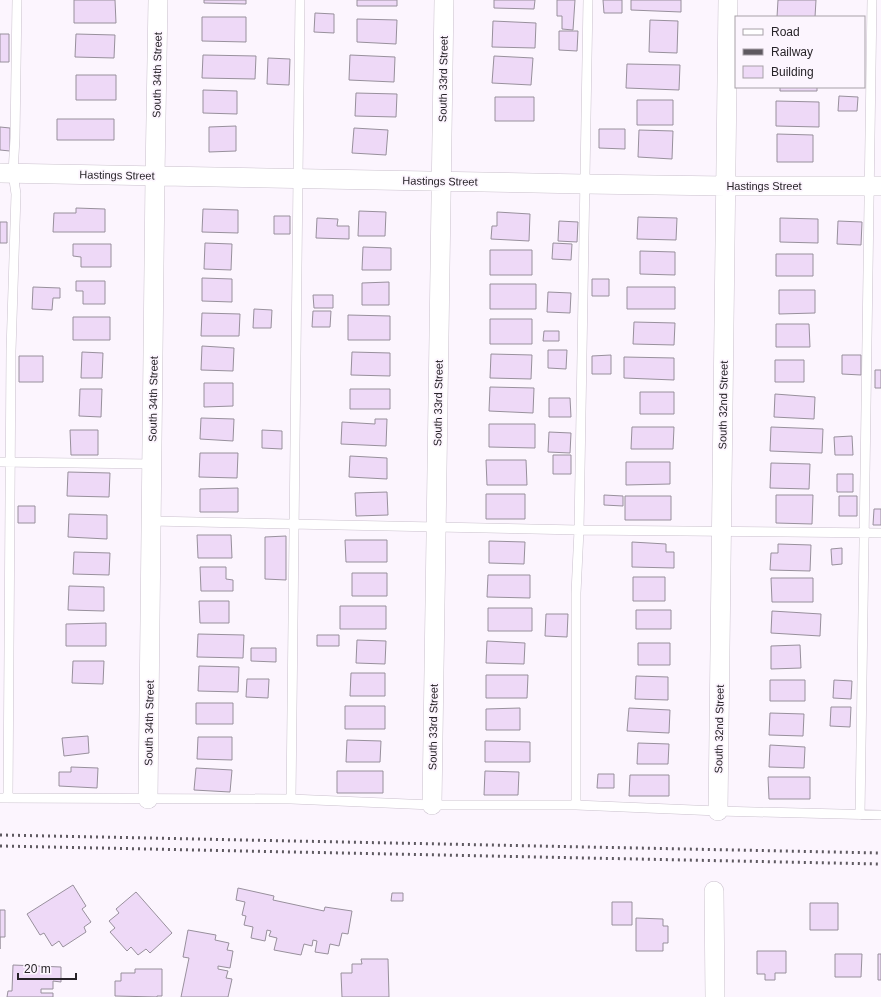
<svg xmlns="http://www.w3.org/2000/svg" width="881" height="997" viewBox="0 0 881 997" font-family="Arial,sans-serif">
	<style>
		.building { fill: #eed9f7; stroke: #98909c }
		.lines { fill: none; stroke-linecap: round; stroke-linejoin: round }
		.service-casing { stroke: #cac1cd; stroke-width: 10 }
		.minor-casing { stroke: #cac1cd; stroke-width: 20 }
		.service { stroke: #fff; stroke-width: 9 }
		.minor { stroke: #fff; stroke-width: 19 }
		.rail { stroke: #5e5960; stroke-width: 3; stroke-dasharray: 2 4; stroke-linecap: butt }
		.labels { text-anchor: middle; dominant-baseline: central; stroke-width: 3.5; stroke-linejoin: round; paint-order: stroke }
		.street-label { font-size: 11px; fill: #272328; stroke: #fcf5fe }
	</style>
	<rect width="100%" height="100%" fill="#fcf5fe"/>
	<path class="building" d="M74,0H115L116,23H74Z
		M204,0H246V4L204,3Z
		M357,0H397V6H357Z
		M494,0H535L534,9L494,8Z
		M557,0H575L573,30L562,29V16H557Z
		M603,0H622V13H604Z
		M631,0H681V12L631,10Z
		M778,0H816L815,17H777Z
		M315,13L334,14V33L314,32Z
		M202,17H246V42L202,41Z
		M357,19L397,20L396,44L357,42Z
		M650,20L678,21L677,53L649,52Z
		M493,21L536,23L535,48L492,47Z
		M559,31H578L577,51L559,50Z
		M0,34H9V62H0Z
		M76,34L115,35L114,58L75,57Z
		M203,55L256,56L255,79L202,78Z
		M350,55L395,57L394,82L349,80Z
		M494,56L533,58L531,85L492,83Z
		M268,58L290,59L289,85L267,84Z
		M627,64L680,65L679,90L626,88Z
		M76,75H116V100H76Z
		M780,87H817V91H780Z
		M203,90L237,91V114L203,113Z
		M356,93L397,94L396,117L355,116Z
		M839,96L858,97L857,111H838Z
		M495,97H534V121H495Z
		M637,100H673V125H637Z
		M776,101L819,102V127L776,126Z
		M57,119H114V140H57Z
		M236,126V151L209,152V127Z
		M0,127L10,128V151L0,150Z
		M354,128L388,130L386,155L352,153Z
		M599,129H625V149L599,148Z
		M639,130L673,131L672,159L638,157Z
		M777,134L813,135V162H777Z
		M76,208L105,209V232H53L54,213H76Z
		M203,209L238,210V233L202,232Z
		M359,211L386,212L385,236H358Z
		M497,212L530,214L529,241L491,239L492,226H497Z
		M274,216H290V234H274Z
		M638,217L677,218L676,240L637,239Z
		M317,218L338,219L337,226H349V239L316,238Z
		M780,218L818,219V243L780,242Z
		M559,221L578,222L577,242L558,241Z
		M838,221L862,222L861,245L837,244Z
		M0,222H7V243H0Z
		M205,243L232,244L231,270L204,269Z
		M553,243L572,244L571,260L552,259Z
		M73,244H111V267H81V257L73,256Z
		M363,247L391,248V270H362Z
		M490,250H532V275H490Z
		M640,251L675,252V275L640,274Z
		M776,254H813V276H776Z
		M202,278L232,279V302L202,301Z
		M592,279H609V296H592Z
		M76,281H105V304H83V291H76Z
		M389,282V305H362V283Z
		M490,284H536V309H490Z
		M33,287L60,288V298H53L52,310L32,309Z
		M627,287H675V309H627Z
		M779,290H815V313L779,314Z
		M548,292L571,293L570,313L547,312Z
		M313,295H333V308H314Z
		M254,309L272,310L271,328H253Z
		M313,311H331L330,327H312Z
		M202,313L240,314L239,336H201Z
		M348,315L390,316V340H348Z
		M73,317H110V340H73Z
		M490,319H532V344H490Z
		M634,322L675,323L674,345L633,344Z
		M776,324H809L810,347H776Z
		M544,331H559V341H543Z
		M202,346L234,348L233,371L201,370Z
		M548,350H567L566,369L548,368Z
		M82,352L103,353L102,378H81Z
		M352,352L390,353V376L351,375Z
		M491,354L532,355L531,379L490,378Z
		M611,355V374H592V356Z
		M842,355H861V375L842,374Z
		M19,356H43V382H19Z
		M624,357L674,358V380L624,378Z
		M775,360H804V382H775Z
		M875,370H881V388H875Z
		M204,383H233V406L204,407Z
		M490,387L534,388L533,413L489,411Z
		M80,389H102L101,417L79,416Z
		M350,389H390V409H350Z
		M640,392H674V414H640Z
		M775,394L815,397L814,419L774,417Z
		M549,398H570L571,417H549Z
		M201,418L234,419L233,441L200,439Z
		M375,419H387L386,446L341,444L342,422L375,424Z
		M489,424H535V448L489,447Z
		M632,427H674L673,449H631Z
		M771,427L823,429L822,453L770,451Z
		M70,430H98V455H71Z
		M262,430L282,431V449L262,448Z
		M549,432L571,433L570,453L548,452Z
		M852,436L853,455H835L834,437Z
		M200,453H238L237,478L199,477Z
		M553,455H571V474H553Z
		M350,456L387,458V479L349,477Z
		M486,460H526L527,485H487Z
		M626,462H670V484L626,485Z
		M771,463L810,464L809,489L770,488Z
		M68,472L110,473L109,497L67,496Z
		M837,474H853V492H837Z
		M238,488V512H200V489Z
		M387,492L388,515L356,516L355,493Z
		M486,494H525V519H486Z
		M604,495L623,496V506L604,505Z
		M776,495H813L812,524L776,523Z
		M625,496H671V520H625Z
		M839,496H857V516H839Z
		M18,506H35V523H18Z
		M874,509H881V525H873Z
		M69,514L107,515V539L68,537Z
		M197,535H231L232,558H198Z
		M286,536V580L265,579V537Z
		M345,540H387V562H346Z
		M489,541L525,542L524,564L489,563Z
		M632,542L666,544V552H674V568L632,567Z
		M778,544L811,545L810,571L770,570L771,553H778Z
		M842,548V564L832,565L831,549Z
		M74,552L110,553L109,575L73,574Z
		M200,567H226V579L233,580V591H201Z
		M352,573H387V596H352Z
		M488,575H530V598L487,597Z
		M633,577H665V601H633Z
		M771,578H813V602H772Z
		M69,586L104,587V611L68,610Z
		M199,601H229V623H200Z
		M340,606H386V629H340Z
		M488,608H532V631H488Z
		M636,610H671V629H636Z
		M772,611L821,614L820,636L771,633Z
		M546,614H568L567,637L545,636Z
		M106,623V646H66V624Z
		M198,634L244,635L243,658L197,657Z
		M317,635H339V646H317Z
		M357,640L386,641L385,664L356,663Z
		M487,641L525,643L524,664L486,663Z
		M638,643H670V665H638Z
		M800,645L801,668L771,669V646Z
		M251,648H276V662L251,661Z
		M73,661H104L103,684L72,683Z
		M199,666L239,667L238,692L198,691Z
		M351,673H385V696H350Z
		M486,675H528L527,698H486Z
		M636,676L668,677V700L635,699Z
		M247,679H269L268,698L246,697Z
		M770,680H805V701H770Z
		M834,680L852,681L851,699L833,698Z
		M196,703H233V724H196Z
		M345,706H385V729H345Z
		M831,707H851L850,727L830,726Z
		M520,708V730H486V709Z
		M629,708L670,710L669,733L627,731Z
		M770,713L804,714L803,736L769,735Z
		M88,736L89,753L64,756L62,738Z
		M198,737H232V760L197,759Z
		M347,740L381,741L380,762H346Z
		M485,741L530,742V762H485Z
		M638,743L669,744L668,764H637Z
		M770,745L805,747L804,768L769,767Z
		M71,767L98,768L97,788L59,786V772H71Z
		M196,768L232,770L230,792L194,790Z
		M337,771H383V793H337Z
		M485,771L519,772L518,795H484Z
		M598,774H614V788H597Z
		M630,775H669V796H629Z
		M768,777H810V799H769Z
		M73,885L86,906L82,909L91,922L84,927L86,932L63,947L59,941L52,946L44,933L40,935L27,914Z
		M238,888L274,896L273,900L324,911L325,907L352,911L348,934L342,933L339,946L330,944L328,954L315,952L317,941L313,940L312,946L304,944L301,955L274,950L277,938L269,936L271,931L267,930L265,941L251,938L253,927L244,925L246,916L242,915L245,902L236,900Z
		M136,892L172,933L150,953L146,949L138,955L131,947L127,951L110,932L115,928L109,921L119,913L116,909Z
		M392,893H403V901H391Z
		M612,902H632V925H612Z
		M810,903H838V930H810Z
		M0,910H5V937H0V949Z
		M636,918L663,919V926H668V943H663V951H636Z
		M188,930L216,935L215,940L229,943L227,950L233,951L230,968L218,966V969L228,971L226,978L232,979L228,997H181L189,958L183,957Z
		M757,951H786V973H775V980H765V974H757Z
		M835,954H862L861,977H835Z
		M878,954H881V980H878Z
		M361,959H388L389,997H342L341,973H352V964H362Z
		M13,965L61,967V982L53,981V989H41V993H53V997H7L8,991H12Z
		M135,969H162V996H157V997L115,996V981H121V973H135Z"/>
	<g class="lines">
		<g class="service-casing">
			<path id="service" d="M0,462L152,464
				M151,521L579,530L881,533
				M0,798L291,799L432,805H576L718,811L881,815
				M8,798L11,351L16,194L13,173L15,138L17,0
				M291,799L300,0
				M576,805V593L579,530L588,0
				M860,815L872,0"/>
		</g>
		<g class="minor-casing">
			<path id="minor" d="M0,173L584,184L726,186H881
				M148,799L155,176L158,0
				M432,805L444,0
				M718,811L728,0
				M714,891L715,997"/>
		</g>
		<use href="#service" class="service"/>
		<use href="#minor" class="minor"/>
		<path class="rail" d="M0,835L881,853
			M0,846L881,864"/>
	</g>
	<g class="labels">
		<g class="street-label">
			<text transform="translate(157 75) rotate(-89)">South 34th Street</text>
			<text transform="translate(443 79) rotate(-89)">South 33rd Street</text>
			<text transform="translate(117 175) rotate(1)">Hastings Street</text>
			<text transform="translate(440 181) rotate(1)">Hastings Street</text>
			<text x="764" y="186">Hastings Street</text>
			<text transform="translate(153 399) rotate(-89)">South 34th Street</text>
			<text transform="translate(438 403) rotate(-89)">South 33rd Street</text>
			<text transform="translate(723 405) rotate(-89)">South 32nd Street</text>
			<text transform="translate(149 723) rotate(-89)">South 34th Street</text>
			<text transform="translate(433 727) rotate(-89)">South 33rd Street</text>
			<text transform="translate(719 729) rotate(-89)">South 32nd Street</text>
		</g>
	</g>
	<rect x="735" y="16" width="130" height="72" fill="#fcf5fe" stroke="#a7a1a8"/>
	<rect x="743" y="29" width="20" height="6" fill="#ffffff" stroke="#a7a1a8"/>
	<text x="771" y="36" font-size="12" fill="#272328">Road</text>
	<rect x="743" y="49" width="20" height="6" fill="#5e5960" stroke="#a7a1a8"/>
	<text x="771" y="56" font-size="12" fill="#272328">Railway</text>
	<rect x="743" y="66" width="20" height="12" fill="#eed9f7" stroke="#a7a1a8"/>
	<text x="771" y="76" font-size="12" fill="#272328">Building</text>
	<path d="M18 973v6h58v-6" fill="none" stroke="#272328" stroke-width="2"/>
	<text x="24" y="973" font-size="12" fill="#272328" stroke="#fcf5fe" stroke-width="3" paint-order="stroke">20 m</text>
</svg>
